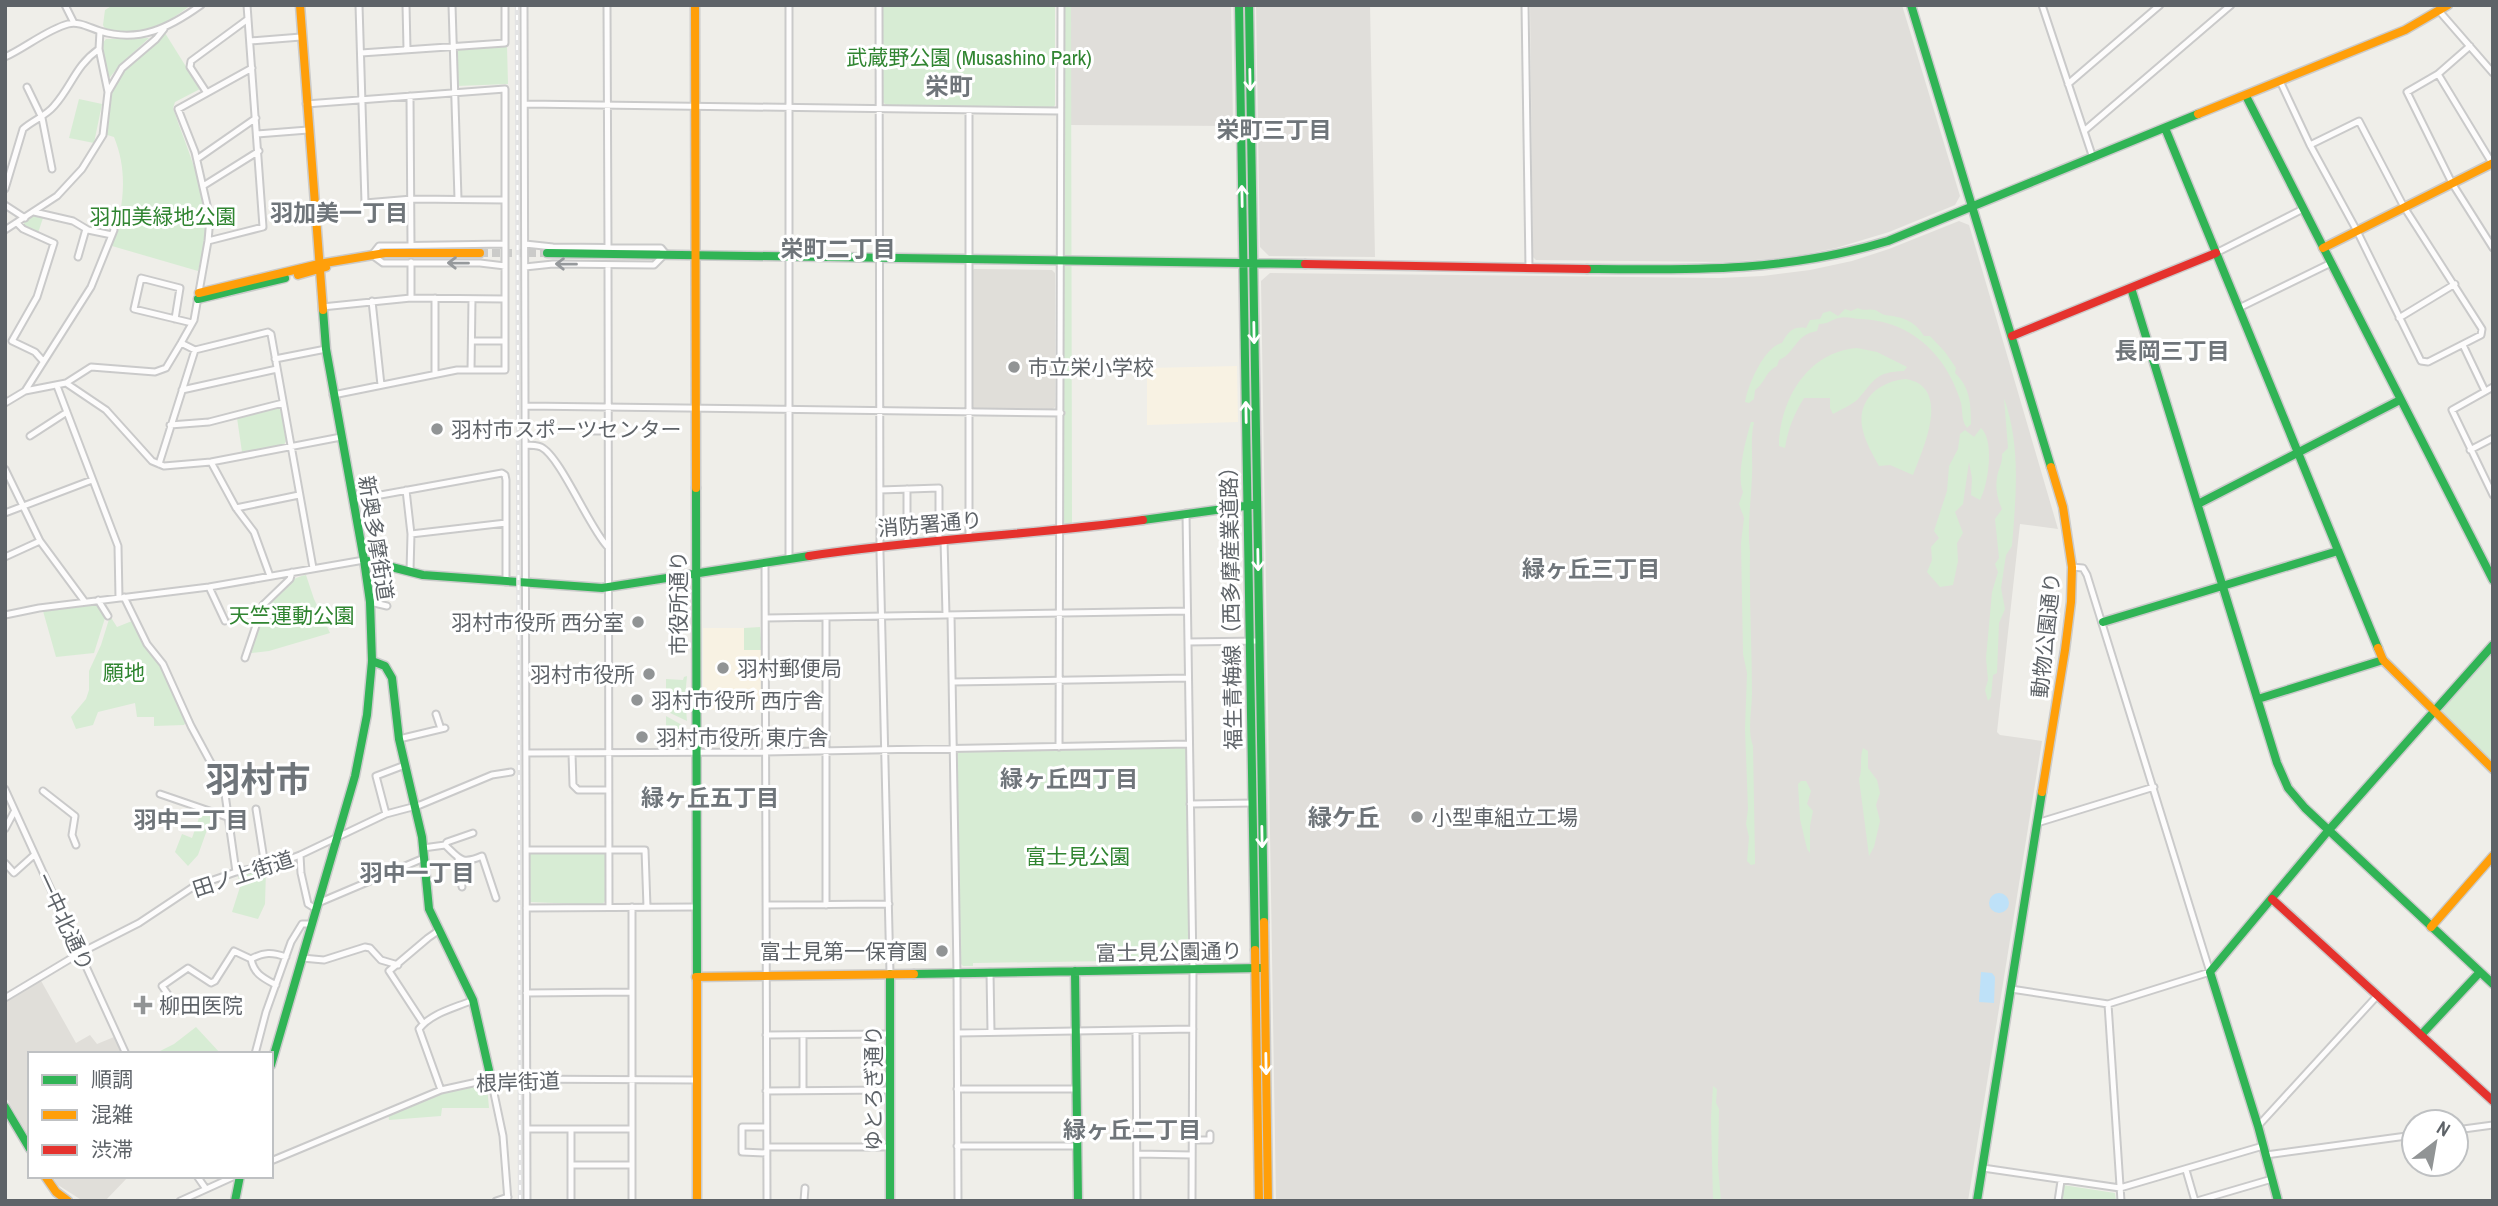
<svg xmlns="http://www.w3.org/2000/svg" width="2498" height="1206" viewBox="0 0 2498 1206" font-family="'Archivo Narrow','Noto Sans JP',sans-serif">
	<style>
		.commercial { fill: #f8f2e3 }
		.industrial { fill: #e0deda }
		.education { fill: #e0ded9 }
		.green { fill: #d7ecd4 }
		.water { fill: #bee1f8 }
		.lines { fill: none; stroke-linecap: round; stroke-linejoin: round }
		.secondary-tunnel { stroke: #cbcbc9; stroke-width: 8; stroke-dasharray: 8 4; stroke-linecap: butt }
		.street-casing { stroke: #cacaca; stroke-width: 9 }
		.fast-casing { stroke: #cbcbcb; stroke-width: 11 }
		.slow-casing { stroke: #cbcbcb; stroke-width: 11 }
		.jam-casing { stroke: #cbcbcb; stroke-width: 11 }
		.street { stroke: #fdfcfc; stroke-width: 5 }
		.fast { stroke: #30b455; stroke-width: 8 }
		.slow { stroke: #ff9f0a; stroke-width: 8 }
		.jam { stroke: #e5322d; stroke-width: 8 }
		.rail-casing { stroke: #e4e4e4; stroke-width: 4.5 }
		.rail { stroke: #fff; stroke-width: 2; stroke-dasharray: 5; stroke-linecap: butt }
		.oneway { stroke: #fff }
		.oneway2 { stroke: #96999c }
		.poi-dot { fill: #919495; stroke: #fff; stroke-width: 2.5 }
		.labels { text-anchor: middle; dominant-baseline: central; stroke-width: 6; stroke-linejoin: round; paint-order: stroke }
		.park-label { font-size: 21px; fill: #308531; stroke: #fff }
		.poi-label { font-size: 21px; fill: #5e6368; stroke: #fff; text-anchor: start }
		.street-label { font-size: 21px; fill: #5e6368; stroke: #fff }
		.neighbourhood-label { font-size: 23px; font-weight: bold; fill: #6f757a; stroke: #fff }
		.quarter-label { font-size: 24px; font-weight: bold; fill: #6f757a; stroke: #fff }
		.town-label { font-size: 35px; font-weight: bold; fill: #6f757a; stroke: #fff }
	</style>
	<rect width="100%" height="100%" fill="#efeee9"/>
	<path class="commercial" d="M1237,366L1238,422L1147,425V368Z
		M703,628H744V650H762V710H703Z"/>
	<path class="industrial" d="M1071,5H1231L1233,126L1071,125Z
		M1256,5H1370L1375,257L1269,256L1260,247Z
		M1530,5H1902L1960,196L1955,205L1889,232L1836,248L1785,258L1727,262L1536,260L1533,257Z
		M1959,221L1969,225L2058,529L2020,524L1997,732L2000,735L2042,741L1968,1201H1276L1261,281L1270,273L1719,278L1763,276L1810,270L1852,261L1889,249Z"/>
	<path class="education" d="M974,269L1052,270L1055,273V407L1053,409L974,408L972,406V271Z
		M40,979L76,1043L90,1035L97,1044L114,1037L122,1054H30V1138L5,1096V1002Z
		M52,1176H129L105,1201H83L58,1185Z"/>
	<path class="green" d="M113,5H191C162,27 143,37 105,29L103,25L105,10Z
		M882,5H1055V105L1053,108L886,105L883,102Z
		M1063,5H1071L1072,524L1067,525L1063,522Z
		M165,33L200,89L175,102L173,108C184,141 203,183 206,217C207,236 202,253 198,271L112,246C123,208 129,174 114,137L104,134C109,77 122,68 165,33Z
		M149,38L120,65L106,82L101,45L106,39Z
		M507,46L508,84L457,86L456,53L459,49Z
		M79,99L102,104L94,143L69,138Z
		M34,216L43,218L38,233L24,227V222Z
		M1858,308C1865,312 1868,308 1875,310C1878,311 1881,314 1885,315C1902,317 1914,320 1924,336H1930L1945,352L1956,368L1955,373C1970,387 1971,404 1971,424L1967,428C1961,420 1963,412 1961,403C1959,396 1956,389 1953,382C1936,345 1902,320 1860,319C1854,319 1845,316 1839,318C1830,320 1829,324 1819,324L1817,331C1794,335 1796,353 1779,360L1777,366C1764,373 1766,382 1755,390L1754,399L1749,403L1745,402C1748,385 1764,347 1782,343C1788,332 1793,326 1806,328L1810,320L1820,319L1823,313L1830,311L1838,316L1845,309L1851,311Z
		M1857,348L1877,352L1907,367L1904,371C1875,372 1875,380 1858,399C1852,405 1840,410 1833,414L1830,408V398H1804C1794,414 1788,429 1785,448L1779,446C1780,400 1807,352 1857,348Z
		M1906,379C1952,387 1923,449 1913,475L1890,465L1879,466C1873,455 1866,443 1863,431C1855,401 1879,381 1906,379Z
		M2004,398C2021,446 2016,496 2012,546L2006,555L2001,588L2005,609L1999,623L1997,673L1993,675L1991,697L1988,701L1985,690L1988,680L1986,658L1992,592L1998,572L1995,564L1999,558L1995,519L2002,509C1998,500 1995,489 1997,478C1998,469 2003,463 2002,454L2008,448Z
		M277,408L281,410L286,441L284,445L242,452L237,418Z
		M1751,422H1754C1750,440 1753,457 1752,476C1751,501 1747,527 1750,552C1749,599 1752,646 1752,693C1752,710 1747,730 1753,746L1755,859V864L1751,865L1747,861L1749,837L1746,824L1748,809L1745,729L1747,673L1743,654L1741,543L1744,518L1739,504L1743,492C1736,476 1746,439 1751,422Z
		M1981,428C1995,441 1988,485 1980,500L1971,495L1972,478L1969,462L1963,504L1955,512L1963,533L1957,543L1958,561L1953,585L1940,587L1927,572L1932,560L1931,547L1939,538L1934,531L1947,491L1949,466L1958,449L1960,434L1965,430L1974,437Z
		M306,575L314,599L330,633L269,651L251,653C260,625 257,609 282,589C290,581 295,577 306,575Z
		M96,604L105,618L94,653L56,657L43,611Z
		M110,616L117,627L132,621L145,645L162,665L186,722L184,725L154,726V717H137L135,703L98,712L93,725L76,729L71,717L86,699L89,690V671L101,645Z
		M760,627L762,650H744V628Z
		M2493,652V763L2443,713L2442,707Z
		M687,676L685,697L687,721L666,711V679L683,680L684,677Z
		M666,716L682,725L683,747H680L679,741L666,727Z
		M1184,748L1187,750L1190,960L1188,962L1183,960L973,963V966H963L960,963L957,754L959,752Z
		M1863,748L1868,751V768L1877,780L1880,793L1876,805L1880,821L1874,847L1869,856L1859,779C1863,768 1859,760 1863,748Z
		M1801,781H1806L1811,791L1807,804L1813,811L1810,826V853L1807,849L1800,819L1798,784Z
		M201,812L212,816L198,855L188,866L175,852L182,834L192,838Z
		M531,852H605V901L602,905L529,902V855Z
		M266,870L265,904L258,919L232,912L240,887L238,875Z
		M196,1027L221,1054H154L174,1044Z
		M482,1082L487,1086L489,1108H442L441,1116L389,1120L388,1113L441,1093Z
		M1713,1086L1717,1089L1716,1103L1719,1109L1718,1166L1721,1201H1713L1711,1118Z
		M2063,1185L2115,1193L2116,1201H2060Z"/>
	<path class="water" d="M1989 903a10 10 0 1 1 20 0a10 10 0 1 1-20 0Z
		M1981,972L1992,973L1995,977L1994,1003L1979,1002Z"/>
	<g class="lines">
		<path class="secondary-tunnel" d="M480,253H547"/>
		<g class="street-casing">
			<path id="street" d="M65,5L74,23
				M359,5L365,203L412,199L505,200
				M406,5L407,49
				M452,5L458,199
				M524,5L527,1201
				M607,5L608,248
				M879,5L880,553L890,974
				M1525,5L1529,268
				M2042,5L2093,158
				M2440,12L2493,73
				M100,31L99,49L108,92
				M250,41L301,37
				M2470,46L2438,74L2407,92L2452,183L2493,248
				M361,53L505,43V5
				M5,57C25,48 48,29 68,24C79,21 90,28 100,31C139,43 169,28 201,5
				M2438,74L2492,163
				M2280,81L2310,145
				M2068,84L2160,5
				M27,87L42,118L52,169
				M207,93L190,67L191,61L248,19
				M410,96L411,245
				M306,104L505,89V370H457L333,395
				M525,104L1060,111
				M969,110V538
				M2359,121L2404,207L2482,329L2481,335L2428,362L2421,361L2357,231L2310,145Z
				M2084,131L2231,5
				M257,134L308,130
				M197,159L256,118
				M203,186L259,151
				M5,189L23,129C33,120 46,116 54,106C72,86 75,66 99,49
				M5,205L25,218
				M34,212L73,221L88,230L112,235
				M17,223L23,229L54,243L37,297L12,341L35,352L43,361
				M5,230L57,196L82,169L103,135L108,92L122,68L156,39L164,29
				M208,241L263,227L247,5
				M525,244L553,247L661,248L666,254
				M2216,253L2303,209
				M78,257L86,229
				M608,265L609,907
				M505,266L480,263H383L372,255L379,246L505,244
				M525,267L553,264L654,265L662,257
				M411,298V262
				M435,298V374
				M372,301L381,385
				M322,307L411,298L505,299
				M2239,308L2331,263
				M2399,318L2455,284
				M175,319L180,288L141,278L134,309L192,323
				M472,341H505
				M181,343L195,350L268,332L271,334L313,568
				M2463,345L2485,391
				M275,359L326,349
				M471,370L472,299
				M66,383L106,410L152,461L164,466L211,462L341,437
				M57,386L118,546L119,598
				M2493,387L2452,410L2493,495
				M182,390L277,369
				M25,391L91,287L114,230
				M5,403L25,391L66,383L91,367L155,372L166,368L181,343L194,320L208,241L210,218L195,152L178,109L252,68
				M525,406L1061,413
				M170,425L209,422L283,403
				M594,431H607
				M30,436L67,412
				M525,445C530,445 536,445 541,447C560,456 589,527 607,546
				M2470,450L2493,438
				M211,462L236,508L254,532L270,576
				M159,464L195,350
				M5,469L40,541L85,602
				M406,490L411,534L410,571
				M880,490L939,488V540
				M353,500L502,473L505,475L506,480V582
				M236,508L299,495
				M5,513L92,480
				M1186,513L1193,969L1192,1201
				M411,534L506,523
				M944,540L946,615
				M907,542V489
				M5,557L40,541
				M789,559V5
				M765,563L767,1201
				M209,587L225,621
				M124,597L147,644L163,664L191,726L224,787L236,872
				M98,600L108,616
				M370,602L387,606
				M5,615L39,608L209,587L364,560
				M951,615L957,973L958,1201
				M766,618L1187,611
				M1188,642L1259,641
				M245,658L263,605L290,579L292,572
				M952,682L1188,678
				M436,714L441,729
				M399,739L445,728
				M1059,747L1061,5
				M526,753L765,752L1189,744
				M572,753L573,785L578,790H608
				M5,789L126,1054
				M43,791L75,816L72,835L76,845
				M160,794L227,817
				M1190,804L1253,803
				M256,809L265,866
				M386,814L376,776L405,765
				M2037,823L2154,787
				M5,829L14,812
				M445,845C460,859 461,865 482,856L496,898
				M423,848L445,845L447,842L473,833
				M526,850H645L647,907
				M300,855L301,873L308,904L316,909
				M458,858L462,887
				M5,863L14,873L34,855
				M318,903L424,858
				M766,905L889,904
				M826,905V617
				M632,907V1201
				M526,908L696,907
				M302,958L324,960L365,947L370,948L381,960L398,965
				M251,959C254,974 263,978 276,985
				M990,972L991,1032
				M2011,989L2108,1004L2210,972L2087,575L2083,568L2072,567
				M526,993L631,992
				M5,998L80,953L139,923L193,887L236,872L279,863L300,855L386,814L420,805L492,775L511,772
				M2108,1004L2121,1201
				M179,1010L162,986L188,968L211,983L215,981L234,951L251,959C264,952 272,952 286,957
				M423,1023L389,971L428,938L438,931
				M1136,1030L1137,1201
				M958,1033L1193,1029
				M766,1035L890,1034
				M803,1035V1090
				M255,1054L266,1012L291,942L302,924H312
				M491,1079L503,1136L508,1201
				M957,1089H1076
				M441,1090L419,1029C431,1013 455,1008 473,1000
				M766,1091L890,1090
				M2258,1126L2377,996
				M766,1127H742V1152L767,1153
				M528,1129H632
				M2456,1130L2493,1125
				M1192,1140H1210V1134
				M957,1146H1077
				M767,1147H890
				M1137,1154L1192,1155
				M2266,1155L2414,1135
				M271,1161L441,1090L491,1079L696,1080
				M572,1165H631
				M1983,1168L2120,1188L2263,1146
				M2186,1170L2195,1201
				M197,1176L206,1189
				M180,1201L235,1176
				M496,1201L508,1197
				M571,1201V1130
				M804,1201L805,1188
				M2058,1201L2061,1181
				M2197,1201L2272,1179"/>
		</g>
		<g class="fast-casing">
			<path id="fast" d="M1239,5L1255,950
				M1249,5L1264,922
				M1911,5L2051,467
				M2246,96L2493,580
				M2165,128L2378,648
				M547,253L1305,264
				M1587,269C1693,270 1785,272 1888,241L2198,114
				M2131,288L2277,763L2288,788L2305,808L2493,984
				M198,299L285,278
				M696,488L697,980
				M2198,504L2400,400
				M1143,520L1252,505
				M364,560L423,575L602,588L809,556
				M2103,622L2338,551
				M372,661L385,666L392,678L399,739L422,837L429,909L473,1000L491,1079
				M2258,699L2383,660
				M1075,971L1078,1201
				M890,974V1201
				M914,974L1260,968
				M2421,1035L2480,972
				M271,1065L355,776L367,715L372,661L370,602L364,560L326,349L323,310
				M5,1107L30,1149
				M235,1201L240,1176
				M1977,1201L2042,792
				M2278,1201L2258,1126L2210,972L2328,831L2493,645"/>
		</g>
		<g class="slow-casing">
			<path id="slow" d="M300,5L323,310
				M695,5L696,488
				M2198,114L2405,30L2448,5
				M2323,248L2493,163
				M298,275L326,267
				M199,293L319,264L385,253H480
				M2378,648L2383,660L2493,769
				M2042,792L2065,650L2071,602L2072,567L2063,507L2051,467
				M1264,922L1268,1201
				M2431,927L2493,856
				M1255,950L1259,1201
				M696,977L914,974
				M697,980V1201
				M45,1176L56,1192L68,1201"/>
		</g>
		<g class="jam-casing">
			<path id="jam" d="M1305,264L1587,269
				M2012,336L2216,253
				M809,556C920,539 1032,535 1143,520
				M2272,899L2493,1101"/>
		</g>
		<use href="#street" class="street"/>
		<use href="#fast" class="fast"/>
		<use href="#slow" class="slow"/>
		<use href="#jam" class="jam"/>
		<g class="rail-casing">
			<path id="rail" d="M517,5L520,1201"/>
		</g>
		<use href="#rail" class="rail"/>
	</g>
	<defs><path id="oneway-shaft" d="M-6 0H5M1.5-3L5.5 0L1.5 3" fill="none" stroke-width="1.6" stroke-linecap="round" stroke-linejoin="round" transform="scale(1.75)"/></defs>
	<g class="oneway">
		<use href="#oneway-shaft" transform="translate(1250 80) rotate(89)"/>
		<use href="#oneway-shaft" transform="translate(1242 196) rotate(-91)"/>
		<use href="#oneway-shaft" transform="translate(1254 333) rotate(89)"/>
		<use href="#oneway-shaft" transform="translate(1246 412) rotate(-91)"/>
		<use href="#oneway-shaft" transform="translate(1258 560) rotate(89)"/>
		<use href="#oneway-shaft" transform="translate(1262 837) rotate(89)"/>
		<use href="#oneway-shaft" transform="translate(1266 1064) rotate(89)"/>
	</g>
	<g class="oneway2">
		<use href="#oneway-shaft" transform="translate(458 263) rotate(-179)"/>
		<use href="#oneway-shaft" transform="translate(566 264) rotate(-179)"/>
	</g>
	<g class="poi-dot">
		<circle cx="1014" cy="367" r="7"/>
		<circle cx="437" cy="429" r="7"/>
		<circle cx="638" cy="622" r="7"/>
		<circle cx="723" cy="668" r="7"/>
		<circle cx="649" cy="674" r="7"/>
		<circle cx="637" cy="700" r="7"/>
		<circle cx="642" cy="737" r="7"/>
		<circle cx="1417" cy="817" r="7"/>
		<circle cx="942" cy="951" r="7"/>
		<path d="M139.5 994.5h7v7h7v7h-7v7h-7v-7h-7v-7h7z"/>
	</g>
	<g class="labels">
		<g class="park-label">
			<text x="969" y="57">武蔵野公園 (Musashino Park)</text>
			<text x="163" y="216">羽加美緑地公園</text>
			<text x="292" y="615">天竺運動公園</text>
			<text x="124" y="672">願地</text>
			<text x="1078" y="856">富士見公園</text>
		</g>
		<g class="poi-label">
			<text x="1028" y="367">市立栄小学校</text>
			<text x="451" y="429">羽村市スポーツセンター</text>
			<text x="624" y="622" text-anchor="end">羽村市役所 西分室</text>
			<text x="737" y="668">羽村郵便局</text>
			<text x="635" y="674" text-anchor="end">羽村市役所</text>
			<text x="651" y="700">羽村市役所 西庁舎</text>
			<text x="656" y="737">羽村市役所 東庁舎</text>
			<text x="1431" y="817">小型車組立工場</text>
			<text x="928" y="951" text-anchor="end">富士見第一保育園</text>
			<text x="159" y="1005">柳田医院</text>
		</g>
		<g class="street-label">
			<text transform="translate(930 524) rotate(-5)">消防署通り</text>
			<text transform="translate(376 538) rotate(81)">新奥多摩街道</text>
			<text transform="translate(678 603) rotate(-90)">市役所通り</text>
			<text transform="translate(1231 603) rotate(-91)">福生青梅線（西多摩産業道路）</text>
			<text transform="translate(2046 635) rotate(-84)">動物公園通り</text>
			<text transform="translate(243 874) rotate(-18)">田ノ上街道</text>
			<text transform="translate(65 922) rotate(65)">一中北通り</text>
			<text transform="translate(1169 952) rotate(-1)">富士見公園通り</text>
			<text transform="translate(518 1082) rotate(-2)">根岸街道</text>
			<text transform="translate(873 1088) rotate(-90)">ゆとろぎ通り</text>
		</g>
		<g class="neighbourhood-label">
			<text x="1274" y="129">栄町三丁目</text>
			<text x="339" y="212">羽加美一丁目</text>
			<text x="838" y="248">栄町二丁目</text>
			<text x="2172" y="350">長岡三丁目</text>
			<text x="1591" y="568">緑ヶ丘三丁目</text>
			<text x="1069" y="778">緑ヶ丘四丁目</text>
			<text x="710" y="797">緑ヶ丘五丁目</text>
			<text x="191" y="819">羽中二丁目</text>
			<text x="417" y="872">羽中一丁目</text>
			<text x="1132" y="1129">緑ヶ丘二丁目</text>
		</g>
		<g class="quarter-label">
			<text x="949" y="86">栄町</text>
			<text x="1344" y="817">緑ケ丘</text>
		</g>
		<g class="town-label">
			<text x="258" y="779">羽村市</text>
		</g>
	</g>
	<rect width="2498" height="1206" fill="none" stroke="#5e6368" stroke-width="14"/>
	<rect x="28" y="1052" width="245" height="126" fill="#ffffff" stroke="#bfc1c3" stroke-width="2"/>
	<rect x="42" y="1075" width="35" height="10" fill="#30b455" stroke="#bfc1c3" stroke-width="2"/>
	<text x="91" y="1087" font-size="21" fill="#5e6368">順調</text>
	<rect x="42" y="1110" width="35" height="10" fill="#ff9f0a" stroke="#bfc1c3" stroke-width="2"/>
	<text x="91" y="1122" font-size="21" fill="#5e6368">混雑</text>
	<rect x="42" y="1145" width="35" height="10" fill="#e5322d" stroke="#bfc1c3" stroke-width="2"/>
	<text x="91" y="1157" font-size="21" fill="#5e6368">渋滞</text>
	<g transform="translate(2435 1143) rotate(31)"><circle r="33" fill="#ffffff" stroke="#bfc1c3" stroke-width="2"/>
	<path d="M0-5L12 26L0 18L-12 26Z" fill="#919495"/>
	<text y="-10" font-size="19" font-weight="bold" text-anchor="middle" fill="#5e6368">N</text>
	</g>
</svg>
